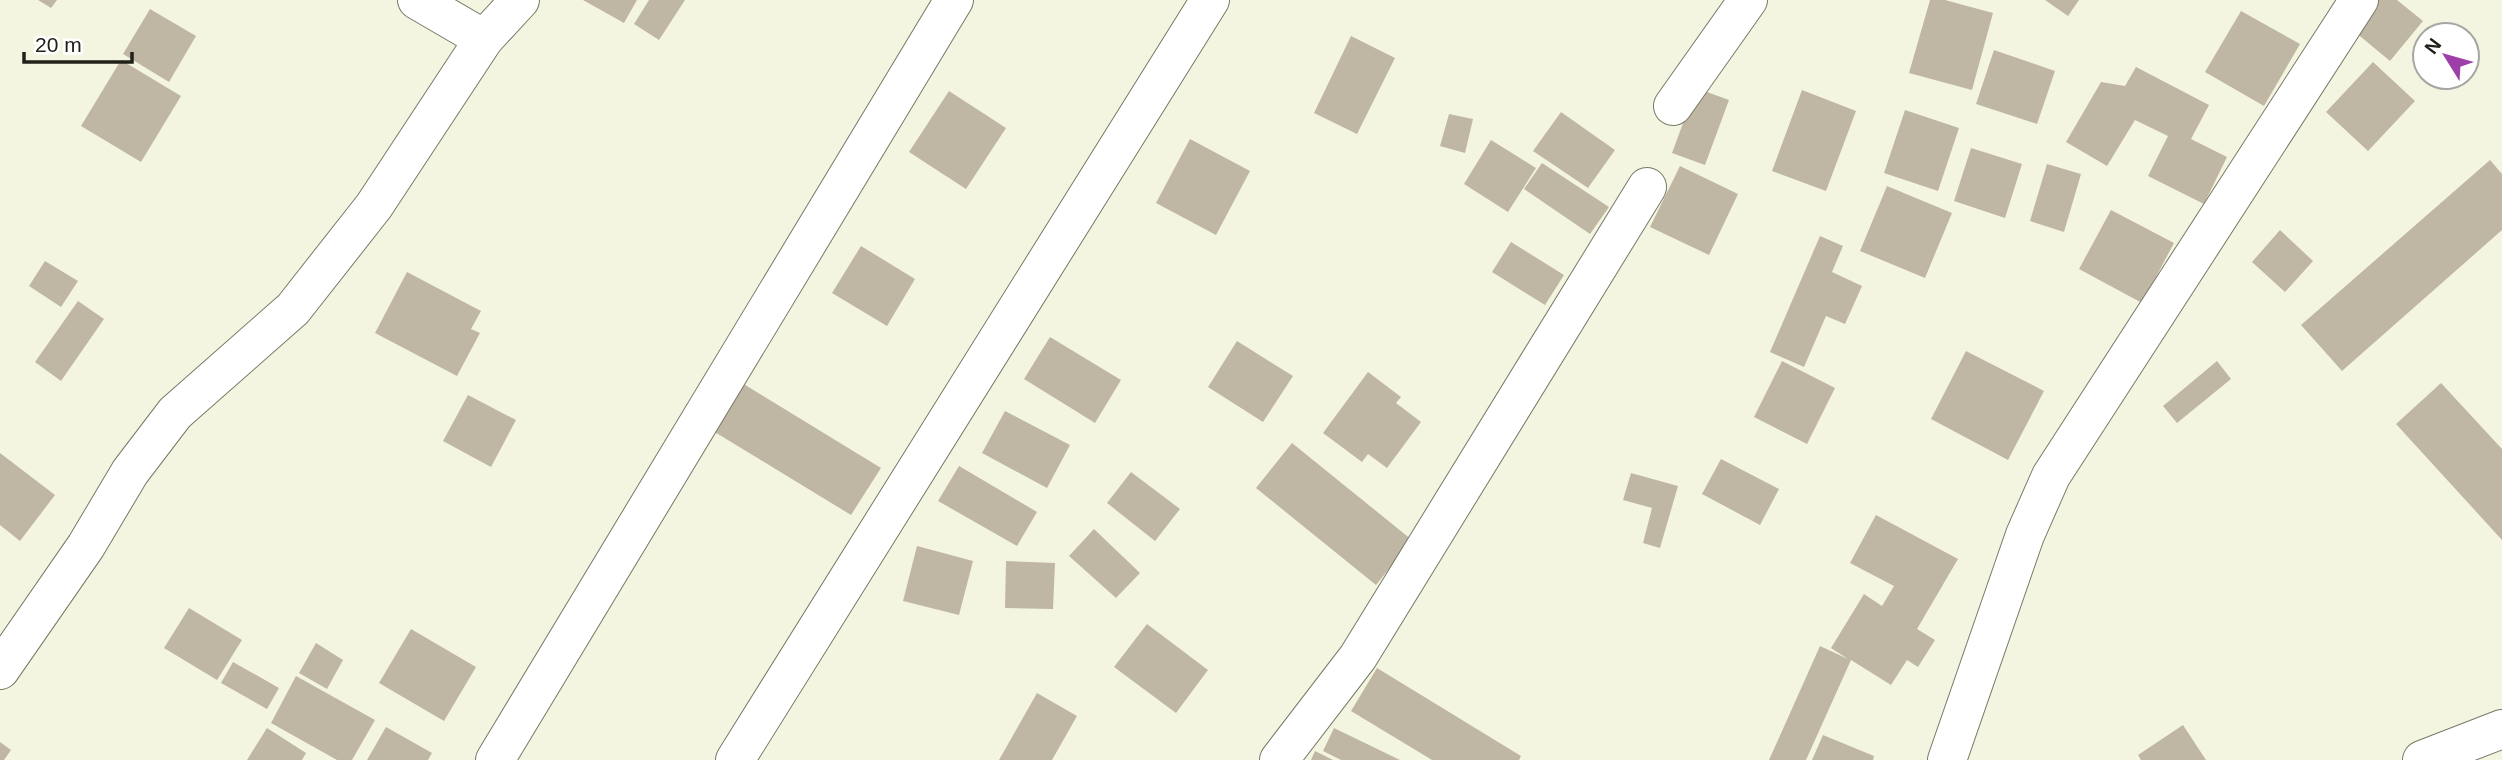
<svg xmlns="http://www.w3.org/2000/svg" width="2502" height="760" viewBox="0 0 2502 760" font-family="Arial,sans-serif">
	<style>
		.building { fill: #c0b6a4 }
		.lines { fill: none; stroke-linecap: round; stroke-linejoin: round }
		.street-casing { stroke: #787966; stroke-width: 40 }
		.street { stroke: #fff; stroke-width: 38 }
	</style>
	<rect width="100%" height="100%" fill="#f4f5e0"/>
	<path class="building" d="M38,0H57L51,8Z
		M583,0H637L624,23Z
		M649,0H685L659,40L634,24Z
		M1930,0H1945L1993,13L1972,90L1909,73Z
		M2045,0H2079L2068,16Z
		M2371,0H2397L2423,21L2390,61L2349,27Z
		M150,9L196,36L169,82L123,54Z
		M2241,11L2300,44L2264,106L2205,72Z
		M1351,36L1395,58L1357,134L1314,113Z
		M1994,50L2055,71L2037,124L1976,104Z
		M121,60L181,96L141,162L81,126Z
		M2373,62L2415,101L2368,151L2326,112Z
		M2136,67L2209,105L2191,139L2227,157L2204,204L2148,176L2168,136L2135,120L2107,166L2066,142L2101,82L2125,86Z
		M1696,88L1729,100L1705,165L1672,153Z
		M1802,90L1856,111L1826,191L1772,171Z
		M949,91L1006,128L966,189L909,152Z
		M1905,110L1959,128L1938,191L1884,173Z
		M1561,112L1615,150L1588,188L1533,151Z
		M1449,114L1473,119L1465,153L1440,146Z
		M1190,139L1250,171L1216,235L1156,203Z
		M1491,140L1536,168L1508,212L1464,184Z
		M1971,148L2022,164L2005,218L1954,201Z
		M2490,160L2502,174V230L2342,371L2301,325Z
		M1542,163L1609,207L1590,234L1524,189Z
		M2047,164L2081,174L2064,232L2030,221Z
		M1680,166L1738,194L1709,255L1650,227Z
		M1887,186L1952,213L1925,278L1860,251Z
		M2111,210L2174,243L2142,303L2079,269Z
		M2280,230L2313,261L2285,292L2252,262Z
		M1820,236L1843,246L1832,272L1862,286L1845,324L1826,316L1804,367L1770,352Z
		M1511,242L1564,275L1545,305L1492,272Z
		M861,246L915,279L887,326L832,293Z
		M45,261L78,281L61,307L29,286Z
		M407,272L481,311L471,329L480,333L457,376L375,333Z
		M78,301L104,319L61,381L35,362Z
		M1050,337L1121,380L1095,423L1024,379Z
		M1237,341L1293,376L1263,422L1208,387Z
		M1966,351L2044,391L2008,460L1931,419Z
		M1782,361L1835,388L1807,444L1754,417Z
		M2217,361L2231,379L2177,423L2163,406Z
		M1368,372L1401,397L1396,403L1421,422L1387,468L1368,454L1362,462L1323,433Z
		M742,383L881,468L851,515L713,431Z
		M2441,383L2502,449V540L2396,424Z
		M468,395L516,420L491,467L443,441Z
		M1005,411L1070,445L1047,488L982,453Z
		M1292,443L1412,540L1376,585L1256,488Z
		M0,453L55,495L20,541L0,525Z
		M1721,459L1779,489L1760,525L1702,494Z
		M959,466L1037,512L1017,546L938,501Z
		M1131,472L1180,509L1155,541L1107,503Z
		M1631,473L1678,486L1660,548L1643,543L1652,508L1623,500Z
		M1876,515L1958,559L1917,629L1935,640L1918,667L1907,660L1891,685L1851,660L1806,760H1769L1820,646L1848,659L1831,648L1864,594L1882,606L1894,586L1850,563Z
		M1094,529L1140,573L1116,598L1069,556Z
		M917,546L973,561L959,615L903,601Z
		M1006,561L1055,563L1053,609L1005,608Z
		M189,608L242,640L217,680L164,648Z
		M1147,624L1208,670L1176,713L1114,667Z
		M411,629L476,667L444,721L379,683Z
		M316,643L343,660L327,689L299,673Z
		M233,662L279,688L267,709L221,683Z
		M1377,668L1521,756L1519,760H1432L1351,711Z
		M296,676L375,720L352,760H337L271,723Z
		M1037,693L1077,716L1052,760H999Z
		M2183,725L2206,760H2141L2138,755Z
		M386,727L432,753L428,760H367Z
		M267,728L306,753L302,760H247Z
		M1334,728L1400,760H1341L1323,751Z
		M1823,735L1874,756L1873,760H1812Z
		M0,742L11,750L4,760H0Z
		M1315,751L1333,760H1311Z"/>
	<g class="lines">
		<g class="street-casing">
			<path id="street" d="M417,0L484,39
				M1673,106L1748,0
				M0,670L86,546L130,472L175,413L293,309L374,206L484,39L520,0
				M495,760L954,0
				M735,760L1210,0
				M1279,760L1358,657L1647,187
				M1947,760L2025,535L2051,476L2359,0
				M2422,760L2502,729"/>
		</g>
		<use href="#street" class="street"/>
	</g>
	<g transform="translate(2446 56) rotate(307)"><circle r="33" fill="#ffffff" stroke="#a6a6a3" stroke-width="2"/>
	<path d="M0-5L12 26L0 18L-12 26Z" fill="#9e3fa8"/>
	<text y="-10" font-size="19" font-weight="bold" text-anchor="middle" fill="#202119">N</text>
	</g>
	<path d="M24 52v10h108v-10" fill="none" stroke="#202119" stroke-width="3.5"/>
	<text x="35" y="52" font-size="21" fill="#202119" stroke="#ffffff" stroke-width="5" paint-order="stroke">20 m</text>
</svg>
